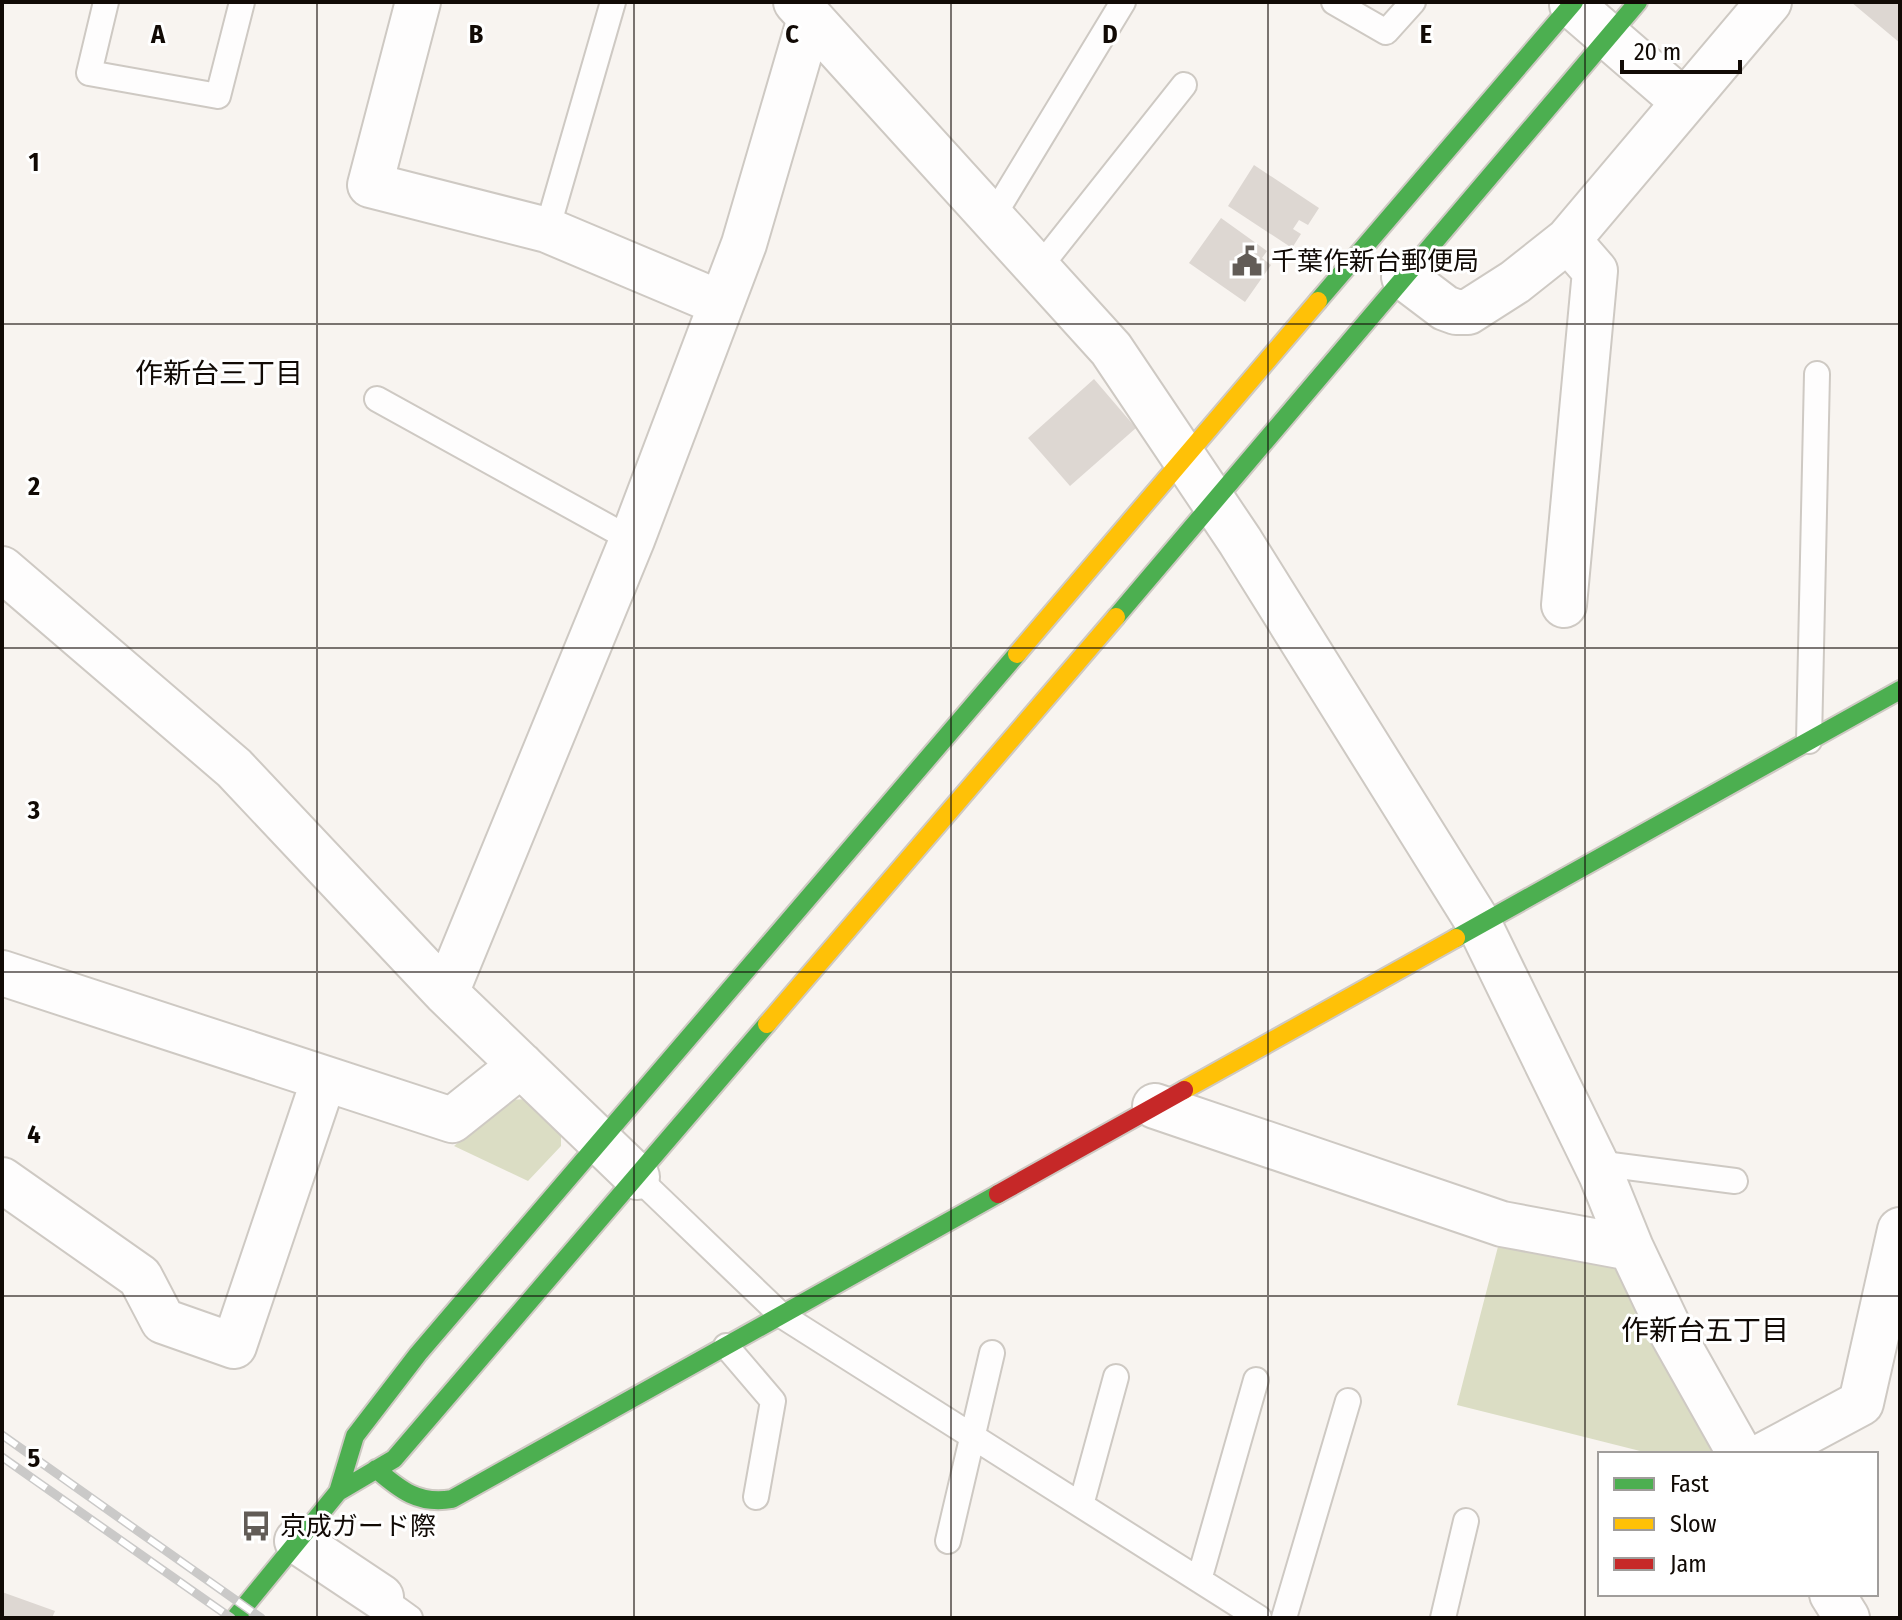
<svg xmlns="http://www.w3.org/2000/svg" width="1902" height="1620" viewBox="0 0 1902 1620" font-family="'Fira Sans Condensed','Noto Sans JP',sans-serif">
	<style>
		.green { fill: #dbddc4 }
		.building { fill: #ddd7d2 }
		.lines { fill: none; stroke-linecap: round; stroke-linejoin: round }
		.lane-casing { stroke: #cec9c3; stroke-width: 28 }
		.street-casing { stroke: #cec9c3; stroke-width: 48 }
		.fast-casing { stroke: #cec9c3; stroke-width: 22 }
		.slow-casing { stroke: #cec9c3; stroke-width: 22 }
		.jam-casing { stroke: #cec9c3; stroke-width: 22 }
		.lane { stroke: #fefdfd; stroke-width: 24 }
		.street { stroke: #fefdfd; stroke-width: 44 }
		.fast { stroke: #4caf50; stroke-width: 18 }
		.slow { stroke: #ffc107; stroke-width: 18 }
		.jam { stroke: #c62828; stroke-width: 18 }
		.rail-casing { stroke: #cac9c8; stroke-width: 9 }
		.rail { stroke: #fff; stroke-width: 6; stroke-dasharray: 18; stroke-linecap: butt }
		.grid { fill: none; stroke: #110a05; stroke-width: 2; stroke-opacity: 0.55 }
		.labels { text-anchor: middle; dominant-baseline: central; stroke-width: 6; stroke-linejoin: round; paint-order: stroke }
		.poi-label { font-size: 26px; fill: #110a05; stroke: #fff; text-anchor: start }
		.neighbourhood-label { font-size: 28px; fill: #110a05; stroke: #fff }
		.grid-label { font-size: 26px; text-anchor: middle; font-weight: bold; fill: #110a05; stroke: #fff; stroke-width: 6; stroke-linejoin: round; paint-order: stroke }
	</style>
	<rect width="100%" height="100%" fill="#f8f4f0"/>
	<path class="green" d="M528,1099L561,1123V1146L528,1181L454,1146L509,1100Z
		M1501,1235L1617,1261L1724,1454H1652L1457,1405Z"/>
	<path class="building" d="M1851,2H1900V43Z
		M1254,165L1319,208L1308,225L1299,220L1293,229L1301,234L1292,248L1228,206Z
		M1221,218L1267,251L1262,258L1271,265L1245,302L1189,263Z
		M1094,379L1136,428L1070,486L1028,438Z
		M2,1592L55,1611L52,1618H2Z"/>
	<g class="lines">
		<g class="lane-casing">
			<path id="lane" d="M106,2L89,73L218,96L242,2
				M1334,2L1386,32L1413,2
				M992,218L1123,2
				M547,230L613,2
				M1038,269L1184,85
				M377,399L632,540
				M1809,741L1817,374
				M1596,1163L1735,1181
				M637,1177L781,1315L1259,1618
				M726,1346L773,1401L756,1497
				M1081,1505L1116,1377
				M948,1541L992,1353
				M1199,1580L1256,1380
				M381,1597L410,1618
				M1284,1618L1348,1401
				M1443,1618L1466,1521"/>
		</g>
		<g class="street-casing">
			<path id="street" d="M418,2L370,185L547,230L720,303
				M796,2L1111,349L1240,541L1479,924L1601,1174L1631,1248L1669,1328L1740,1454
				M1572,5L1684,102
				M1404,277L1445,308L1456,312H1468L1515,282L1568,240L1769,2
				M2,569L234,768L446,993L637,1177
				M1564,605L1595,271L1568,240
				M2,973L452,1120L521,1065
				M446,993L632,540L744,244L810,18
				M1155,1106L1502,1224L1631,1248
				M2,1180L140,1277L163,1321L234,1346L324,1079
				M1766,1454L1861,1403L1900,1230
				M297,1541L381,1597
				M1832,1594L1847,1618"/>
		</g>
		<g class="fast-casing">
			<path id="fast" d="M1318,301L1574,2
				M1116,617L1638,2
				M1456,938L1900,690
				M376,1469C400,1490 419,1505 452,1499L998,1194
				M338,1492L355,1436L418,1354L1017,654
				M235,1618L338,1492L394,1459L767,1024"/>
		</g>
		<g class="slow-casing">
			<path id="slow" d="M1017,654L1318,301
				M767,1024L1116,617
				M1184,1090L1456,938"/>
		</g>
		<g class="jam-casing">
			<path id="jam" d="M998,1194L1184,1090"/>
		</g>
		<use href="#lane" class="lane"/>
		<use href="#street" class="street"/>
		<use href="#fast" class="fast"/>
		<use href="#slow" class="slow"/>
		<use href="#jam" class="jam"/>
		<g class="rail-casing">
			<path id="rail" d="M2,1435L261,1618
				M2,1457L231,1618"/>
		</g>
		<use href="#rail" class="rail"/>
	</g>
	<path class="grid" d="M317,2V1618M634,2V1618M951,2V1618M1268,2V1618M1585,2V1618M2,324H1900M2,648H1900M2,972H1900M2,1296H1900"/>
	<defs>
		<g id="civic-bare" transform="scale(2.4)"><path d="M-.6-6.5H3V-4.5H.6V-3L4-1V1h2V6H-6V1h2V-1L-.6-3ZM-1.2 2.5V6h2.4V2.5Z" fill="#625c57" stroke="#fff" stroke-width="2.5" paint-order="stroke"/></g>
		<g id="bus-bare" transform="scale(2.4)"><path d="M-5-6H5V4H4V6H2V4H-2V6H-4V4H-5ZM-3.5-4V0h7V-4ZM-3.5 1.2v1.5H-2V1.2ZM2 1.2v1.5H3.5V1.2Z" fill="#625c57" stroke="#fff" stroke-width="2.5" paint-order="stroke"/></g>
	</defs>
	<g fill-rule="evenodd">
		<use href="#civic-bare" x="1247" y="261"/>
		<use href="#bus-bare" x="256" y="1526"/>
	</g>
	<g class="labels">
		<g class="poi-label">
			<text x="1271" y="261">千葉作新台郵便局</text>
			<text x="280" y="1526">京成ガード際</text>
		</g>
		<g class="neighbourhood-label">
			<text x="219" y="373">作新台三丁目</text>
			<text x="1705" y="1330">作新台五丁目</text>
		</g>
	</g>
	<g class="grid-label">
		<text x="158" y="43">A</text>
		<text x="476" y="43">B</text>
		<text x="792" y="43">C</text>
		<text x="1110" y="43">D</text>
		<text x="1426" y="43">E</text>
		<text x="34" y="171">1</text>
		<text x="34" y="495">2</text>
		<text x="34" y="819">3</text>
		<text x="34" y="1143">4</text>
		<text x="34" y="1467">5</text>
	</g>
	<rect width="1902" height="1620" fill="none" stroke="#110a05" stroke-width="8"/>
	<rect x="1598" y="1452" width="280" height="144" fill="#ffffff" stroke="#a09d9b" stroke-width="2"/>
	<rect x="1614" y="1478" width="40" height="12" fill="#4caf50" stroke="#a09d9b" stroke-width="2"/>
	<text x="1670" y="1492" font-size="24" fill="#110a05">Fast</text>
	<rect x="1614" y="1518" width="40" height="12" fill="#ffc107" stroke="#a09d9b" stroke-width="2"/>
	<text x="1670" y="1532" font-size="24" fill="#110a05">Slow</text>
	<rect x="1614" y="1558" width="40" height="12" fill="#c62828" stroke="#a09d9b" stroke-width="2"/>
	<text x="1670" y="1572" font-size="24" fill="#110a05">Jam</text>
	<path d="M1622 60v12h118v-12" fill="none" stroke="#110a05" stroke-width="4"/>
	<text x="1634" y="60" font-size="24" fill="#110a05" stroke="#ffffff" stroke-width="6" paint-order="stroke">20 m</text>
</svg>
